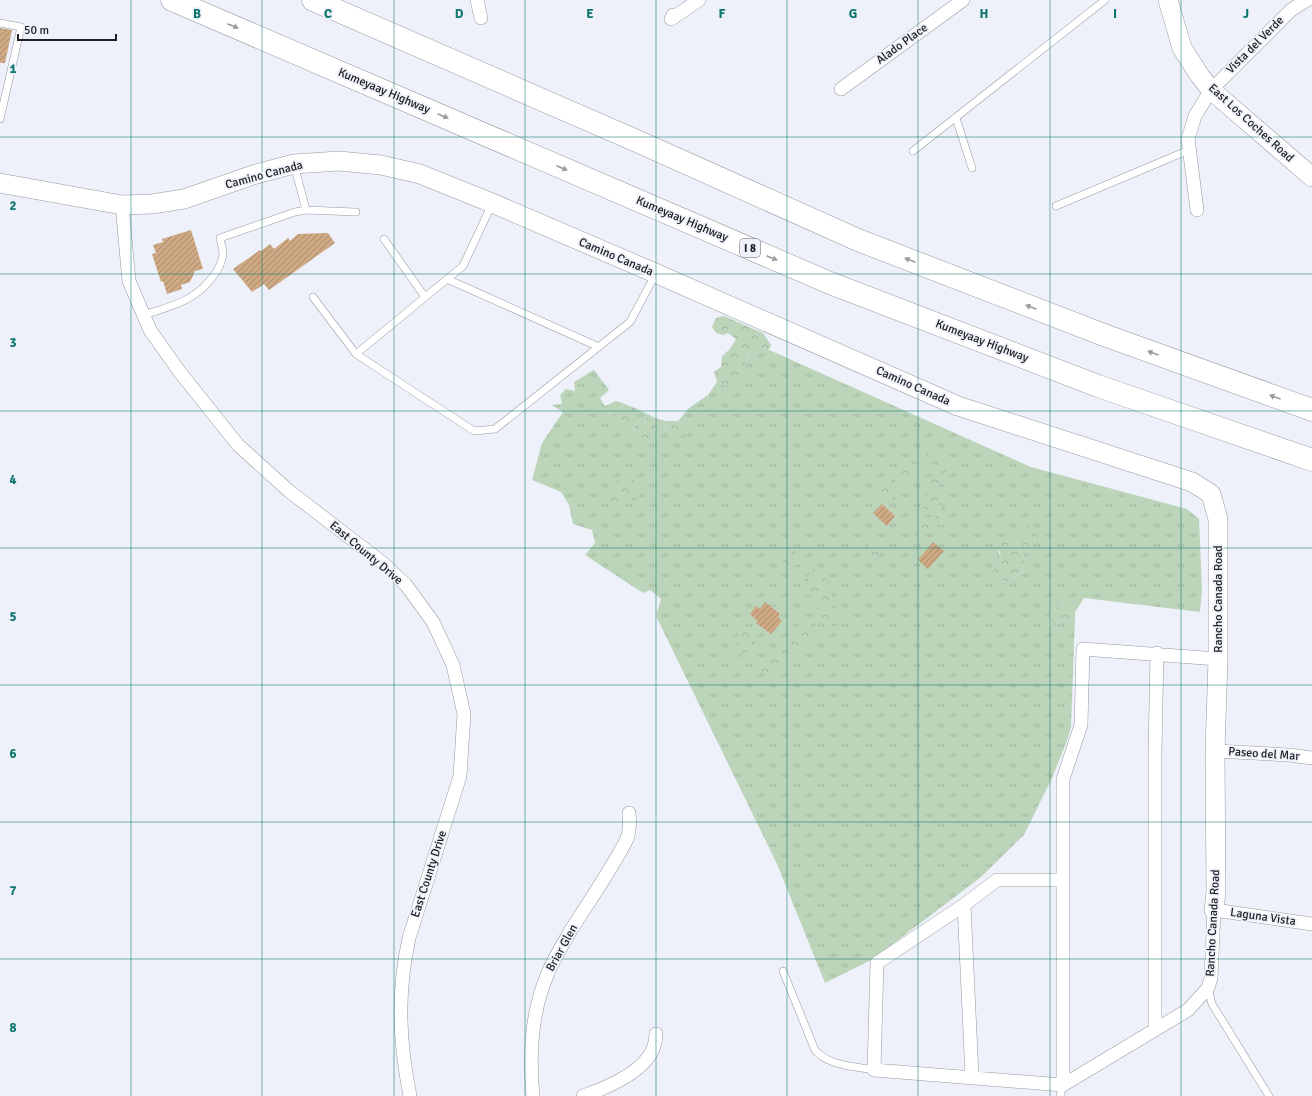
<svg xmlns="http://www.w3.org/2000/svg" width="1312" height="1096" viewBox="0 0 1312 1096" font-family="Signika,sans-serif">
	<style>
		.grass { fill: url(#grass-tufts); fill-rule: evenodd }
		.forest { fill: url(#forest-crowns) }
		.building { fill: url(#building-hatch) }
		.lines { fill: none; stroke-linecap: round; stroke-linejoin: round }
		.lane-casing { stroke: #9699a1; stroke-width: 8 }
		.street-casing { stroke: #9699a1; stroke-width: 14 }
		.secondary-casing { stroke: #9699a1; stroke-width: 20 }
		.highway-casing { stroke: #9699a1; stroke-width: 23 }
		.lane { stroke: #fff; stroke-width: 7 }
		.street { stroke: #fff; stroke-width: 13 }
		.secondary { stroke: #fff; stroke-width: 19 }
		.highway { stroke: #fff; stroke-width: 22 }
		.oneway { fill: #9b9b9c }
		.grid { fill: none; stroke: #0f766e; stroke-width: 1; stroke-opacity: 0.55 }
		.labels { text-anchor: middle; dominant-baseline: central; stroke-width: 3.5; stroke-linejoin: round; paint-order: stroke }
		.shield { fill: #eef1f9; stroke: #5e5f64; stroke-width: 1 }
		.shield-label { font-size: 11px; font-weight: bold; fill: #202124 }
		.street-label { font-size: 12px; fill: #202124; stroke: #eef1f9 }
		.grid-label { font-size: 13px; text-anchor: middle; font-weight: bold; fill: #0f766e; stroke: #eef1f9; stroke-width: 3.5; stroke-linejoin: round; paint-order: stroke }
	</style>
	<defs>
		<pattern id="grass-tufts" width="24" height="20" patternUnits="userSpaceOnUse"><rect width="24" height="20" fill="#bcd4ba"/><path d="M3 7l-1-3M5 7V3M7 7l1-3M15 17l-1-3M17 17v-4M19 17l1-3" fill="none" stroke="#a1b6a0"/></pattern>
		<pattern id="forest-crowns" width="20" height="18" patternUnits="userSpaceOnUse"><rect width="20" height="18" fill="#bcd4ba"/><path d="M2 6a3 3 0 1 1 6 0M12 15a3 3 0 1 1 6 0" fill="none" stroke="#a1b6a0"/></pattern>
		<pattern id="building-hatch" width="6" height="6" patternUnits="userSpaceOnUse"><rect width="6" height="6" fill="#cea983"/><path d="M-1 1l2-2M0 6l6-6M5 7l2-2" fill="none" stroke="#a7896b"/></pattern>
	</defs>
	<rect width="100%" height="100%" fill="#eef1f9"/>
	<path class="grass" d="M767,349L1031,467L1187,509L1199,519L1202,589L1200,612L1084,598L1075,612L1061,603L1049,616L1050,623L1053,626L1069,618H1075L1071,727L1067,741L1052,778L1024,835L981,877L873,959L825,983L777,864L656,616L661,599L650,590L643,593L585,555L595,543L592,530L573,524L569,505L561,492L532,480L542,443L563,412L552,405L562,404L560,395L566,389L575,391L574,382L594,370L609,390L600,398L605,406L616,401L625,404L615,415L630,412L637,409L652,416L637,421L632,434L656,431L655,418L666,421L665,433L685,428L678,421L689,408L708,395L717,382L726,386L745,365L751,350L759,354ZM1016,540L1025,559L1023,571L1008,582L1001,579L995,565L1001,559L998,551Z"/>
	<path class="forest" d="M724,316L763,333L771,345L770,348L759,354L751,350L745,365L744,380L726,386L717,382L714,372L721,367L722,356L730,349L736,339L728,333L723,335L716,333L712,327L716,318Z
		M625,404L637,409L630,412L635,419L630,429L621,430L615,424V415Z
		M652,416L655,418L656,431L646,441L632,434L637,421Z
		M666,421H678L685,428V438L675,441L665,433Z
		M931,452L944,458L946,474L938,487L932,489L929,482L936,477L934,472L928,467L924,454Z
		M908,458H916L921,463L918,477L912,480L909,488H902C895,475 899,468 908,458Z
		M621,477L633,479L641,494C630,505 626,506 611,502V487Z
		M889,477L896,481L901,495C891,503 884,502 876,493L878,485Z
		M933,492L939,497L936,505L945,506L950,516L947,524L941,526L935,520L936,513L934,510L932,516L923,511L924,497Z
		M920,515L930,521C930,529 926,534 919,538L912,533L911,526Z
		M1028,524L1034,525L1038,537C1033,543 1030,547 1021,546L1018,536Z
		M1006,534L1016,540L1025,559L1023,571L1008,582L1001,579L996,581L992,573L995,565L1001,559C998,549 998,542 1006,534Z
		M874,541L881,543L883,551L877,556L871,559L867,555V546Z
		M786,549L795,551L801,560L799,564C793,565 787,567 782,562V553Z
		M814,570L828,581L836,608L838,625L826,629L818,611L816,598L805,593L802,582Z
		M1061,603L1075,612V618H1069L1053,626L1050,622L1049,616Z
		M805,619L814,620L818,631L810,640L802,643L795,634L797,628Z
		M746,630L754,634L756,647C749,651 741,653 735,658L732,654L738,642L736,637Z
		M793,636L801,646L797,655L783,662L777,672L765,674L762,671L761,663L769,654H775L779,639Z"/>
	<path class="building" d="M0,28L12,30L5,63H0Z
		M191,230L203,269L195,271L190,282L181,285L182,289L167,294L163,281L161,282L152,254L156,253L153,245L163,242L162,239Z
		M328,233L335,243L269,290L264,284L252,292L233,269L260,250L261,251L270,244L274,249L288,238L290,241L298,234Z
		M882,504L895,516L887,526L873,513Z
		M933,542L944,551L928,569L918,560Z
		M765,602L780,614L778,617L782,621L771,634L756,623L758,621L750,614L756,606L760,609Z"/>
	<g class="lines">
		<g class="lane-casing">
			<path id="lane" d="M0,23L21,27L0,119
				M956,118L972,168
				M913,151L1105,0
				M1056,206L1189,150
				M306,210L356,212
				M384,239L425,297
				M447,279L599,347
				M313,297L356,354L463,266L492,204
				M144,315C171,306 193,302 211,279C217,272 222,263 223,254C223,249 221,243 220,238L295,212L306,210L294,164
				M356,354L474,431L495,429L630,322L655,275
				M783,971L815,1050C828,1066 855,1066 874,1070
				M1208,988L1212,1004L1269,1096
				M1060,1096L1063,1085"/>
		</g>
		<g class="street-casing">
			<path id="street" d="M477,0L481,18
				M673,15L671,19L699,0
				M841,89L963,0
				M122,205L129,281L150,330L179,371L238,445L289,491L384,564L406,585L433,622L453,665L464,714L460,776L409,938C397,994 399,1040 410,1096
				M1197,210L1188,139L1195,116L1211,90L1291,10L1307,0
				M1215,751L1289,755L1312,758
				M964,905L877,963L874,1070L1063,1085L1188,1010L1208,988L1211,978L1214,910L1312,924
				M1155,1030V752L1157,653
				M972,1076L964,905L997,880H1063
				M1063,1085V779L1081,725L1083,649L1218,659
				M533,1096C529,1055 531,1012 548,973C554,958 563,944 571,930C590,900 611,870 627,839C630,830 630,823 629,813
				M583,1096C606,1088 643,1073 653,1049C655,1044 656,1039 656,1034"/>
		</g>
		<g class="secondary-casing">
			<path id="secondary" d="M1168,0L1182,48L1200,76L1211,90L1312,177
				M0,183L122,205L152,204L184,199L256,174L294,164L339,161L381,165L420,174L492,203L655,273L958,406L1192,482L1211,494L1218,519V659L1215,751L1216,892L1214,910"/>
		</g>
		<g class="highway-casing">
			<path id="highway" d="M172,0L830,283L1098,386L1312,460
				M313,0L639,142L858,240L1104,335L1312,410"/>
		</g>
		<use href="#lane" class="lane"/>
		<use href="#street" class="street"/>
		<use href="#secondary" class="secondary"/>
		<use href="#highway" class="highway"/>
	</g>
	<defs><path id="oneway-solid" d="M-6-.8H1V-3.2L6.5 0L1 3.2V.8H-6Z"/></defs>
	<g class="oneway">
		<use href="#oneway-solid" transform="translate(233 26) rotate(23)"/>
		<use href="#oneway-solid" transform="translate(443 116) rotate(23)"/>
		<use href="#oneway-solid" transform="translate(562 168) rotate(23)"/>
		<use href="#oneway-solid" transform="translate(772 258) rotate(23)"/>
		<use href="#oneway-solid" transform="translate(910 260) rotate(-159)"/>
		<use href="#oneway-solid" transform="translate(1031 307) rotate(-159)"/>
		<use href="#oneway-solid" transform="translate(1153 353) rotate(-160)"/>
		<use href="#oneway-solid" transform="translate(1275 397) rotate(-160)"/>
	</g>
	<path class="grid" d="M131,0V1096M262,0V1096M394,0V1096M525,0V1096M656,0V1096M787,0V1096M918,0V1096M1050,0V1096M1181,0V1096M0,137H1312M0,274H1312M0,411H1312M0,548H1312M0,685H1312M0,822H1312M0,959H1312"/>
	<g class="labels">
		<rect class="shield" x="740" y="239" width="20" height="18" rx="3"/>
		<g class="shield-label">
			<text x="750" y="248">I 8</text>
		</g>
		<g class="street-label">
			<text transform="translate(902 44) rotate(-36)">Alado Place</text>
			<text transform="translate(1255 45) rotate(-45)">Vista del Verde</text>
			<text transform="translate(384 91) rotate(23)">Kumeyaay Highway</text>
			<text transform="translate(1251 123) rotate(42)">East Los Coches Road</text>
			<text transform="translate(264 175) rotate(-15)">Camino Canada</text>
			<text transform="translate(682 219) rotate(23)">Kumeyaay Highway</text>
			<text transform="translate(616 257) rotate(23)">Camino Canada</text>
			<text transform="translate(982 341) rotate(21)">Kumeyaay Highway</text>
			<text transform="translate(913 386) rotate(24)">Camino Canada</text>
			<text transform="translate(366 553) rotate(40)">East County Drive</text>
			<text transform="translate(1218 599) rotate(-90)">Rancho Canada Road</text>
			<text transform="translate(1264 754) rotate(4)">Paseo del Mar</text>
			<text transform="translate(429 874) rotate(-72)">East County Drive</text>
			<text transform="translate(1263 917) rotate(8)">Laguna Vista</text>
			<text transform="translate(1213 923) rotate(-87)">Rancho Canada Road</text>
			<text transform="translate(562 948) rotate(-61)">Briar Glen</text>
		</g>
	</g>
	<g class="grid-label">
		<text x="197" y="18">B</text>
		<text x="328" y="18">C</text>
		<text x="459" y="18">D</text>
		<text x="590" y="18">E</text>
		<text x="722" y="18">F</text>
		<text x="853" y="18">G</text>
		<text x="984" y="18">H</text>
		<text x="1115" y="18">I</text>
		<text x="1246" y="18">J</text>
		<text x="13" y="73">1</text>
		<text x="13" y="210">2</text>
		<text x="13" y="347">3</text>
		<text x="13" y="484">4</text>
		<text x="13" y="621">5</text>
		<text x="13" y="758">6</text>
		<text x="13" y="895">7</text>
		<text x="13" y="1032">8</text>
	</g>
	<path d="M18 34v6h98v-6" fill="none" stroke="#202124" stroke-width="2"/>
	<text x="24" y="34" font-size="12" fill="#202124" stroke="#eef1f9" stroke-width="3" paint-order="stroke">50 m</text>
</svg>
